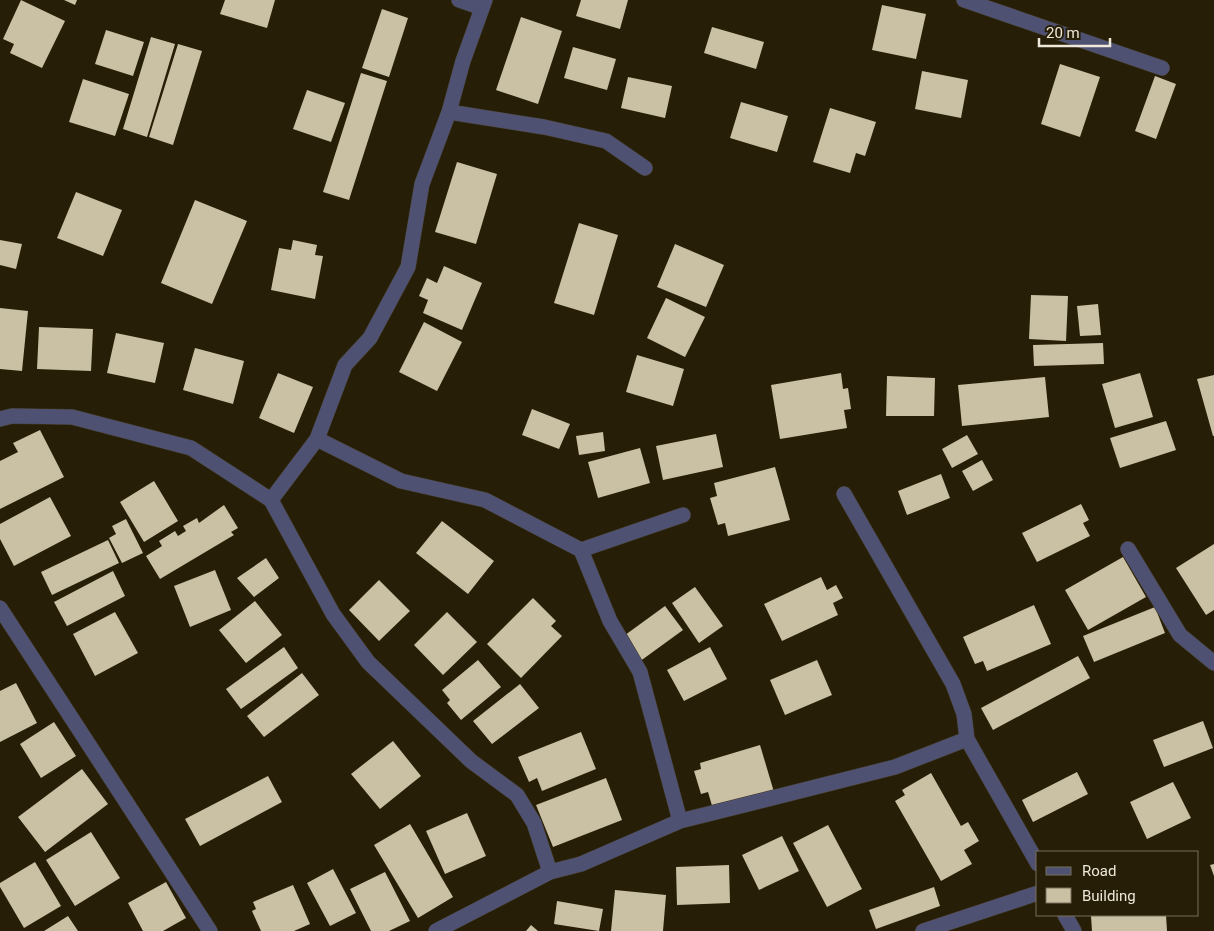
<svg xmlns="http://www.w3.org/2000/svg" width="1214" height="931" viewBox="0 0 1214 931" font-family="Roboto,sans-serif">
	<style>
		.building { fill: #cac1a4 }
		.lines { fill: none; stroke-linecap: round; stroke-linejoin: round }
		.minor-casing { stroke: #423a24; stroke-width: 16 }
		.minor { stroke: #4f5172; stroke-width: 15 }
	</style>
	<rect width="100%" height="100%" fill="#261e06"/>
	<path class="building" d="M21,0L65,21L42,68L10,53L14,44L3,39Z
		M64,0H77L75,5Z
		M225,0H275L267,28L220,14Z
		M581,0H628L620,29L576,16Z
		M882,5L926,14L916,59L872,50Z
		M382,9L408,18L389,77L362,68Z
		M521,17L562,31L538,104L496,90Z
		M712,27L764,42L756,69L704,53Z
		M106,30L144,42L133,76L95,64Z
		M151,37L175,44L147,137L123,129Z
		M178,44L202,51L173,145L149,137Z
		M573,47L616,59L607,90L564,78Z
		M1060,64L1100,77L1080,137L1041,124Z
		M922,71L968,80L961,118L915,109Z
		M361,73L387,81L349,200L323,192Z
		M1155,76L1176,84L1156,139L1135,131Z
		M628,77L672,86L665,118L621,108Z
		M83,79L129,94L115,136L69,122Z
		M307,90L345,103L331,142L293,129Z
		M741,102L788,116L777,152L730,138Z
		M830,108L876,122L865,156L856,153L850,173L813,162Z
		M457,162L497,174L476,244L435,232Z
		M76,192L122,210L103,256L57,238Z
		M195,200L247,221L212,304L161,283Z
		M579,223L618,235L594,315L554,303Z
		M0,240L22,244L16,269L0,265Z
		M293,240L317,245L315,255L323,256L315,299L271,290L279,248L291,250Z
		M675,244L724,265L706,307L657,287Z
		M444,266L482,283L462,330L423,313L428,300L419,296L427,278L437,283Z
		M1031,295L1068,296L1066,341L1029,339Z
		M666,298L705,317L685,357L647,338Z
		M1098,304L1101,335L1080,336L1077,306Z
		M0,308L28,311L22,371L0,369Z
		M424,322L462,342L437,391L399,372Z
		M39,327L93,329L91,371L37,369Z
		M116,333L164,343L155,383L107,373Z
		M1103,343L1104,364L1034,366L1033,345Z
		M195,348L244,361L233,404L183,390Z
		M637,355L684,369L673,406L626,392Z
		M278,373L313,387L294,433L259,418Z
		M841,373L843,389L848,388L851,409L844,410L847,428L780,439L771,385Z
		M1140,373L1153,417L1115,428L1102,384Z
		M1214,375V436H1213L1197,379Z
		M887,376L935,378L934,416H886Z
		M1045,377L1049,417L962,426L958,385Z
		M532,409L570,424L559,449L522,435Z
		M1166,421L1176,450L1120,468L1110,438Z
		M40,430L64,477L0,509V461L18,452L13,443Z
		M603,432L605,451L579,455L576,436Z
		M716,434L723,467L663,480L656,446Z
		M967,435L978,454L952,468L942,449Z
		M640,448L650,483L598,498L588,462Z
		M982,460L993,480L973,491L962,471Z
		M775,467L790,520L728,536L725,523L718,525L710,498L717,496L714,483Z
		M941,474L950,498L907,515L898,491Z
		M154,481L178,521L144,542L120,502Z
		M50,497L71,536L14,566L0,539V524Z
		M1081,504L1089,520L1083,523L1090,536L1037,562L1022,533Z
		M224,505L238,528L231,532L234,535L160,579L146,556L162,546L159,541L175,531L178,536L186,531L183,526L197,518L199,523Z
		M126,519L143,553L122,563L109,538L116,534L112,526Z
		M442,521L494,561L468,594L416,553Z
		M108,540L119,563L52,595L41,572Z
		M1214,544V610L1206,615L1176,568Z
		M1123,557L1146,597L1088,630L1065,590Z
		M266,558L279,578L254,597L237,578Z
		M215,570L231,610L190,627L174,586Z
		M113,571L125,596L67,626L54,602Z
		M821,577L827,590L836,585L843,598L833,603L838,615L782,641L764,604Z
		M379,580L410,611L379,641L349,610Z
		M695,587L723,626L699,643L672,603Z
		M533,598L556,621L551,626L562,636L521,678L487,644Z
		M255,601L282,635L246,663L219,630Z
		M1034,605L1051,644L987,671L983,661L975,664L963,637Z
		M665,606L683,630L639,662L621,638Z
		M1155,607L1165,633L1094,662L1083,636Z
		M115,612L138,653L95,676L73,634Z
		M447,612L477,642L443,675L414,645Z
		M284,647L298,668L241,709L226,689Z
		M710,647L727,679L684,701L667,670Z
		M1078,656L1090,678L993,730L981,708Z
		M478,660L501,687L461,720L447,703L450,700L442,690Z
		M817,660L832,695L785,715L770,680Z
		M302,673L319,695L264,737L247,716Z
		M16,683L37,723L0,742V691Z
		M520,684L539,708L492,744L473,721Z
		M1203,721L1213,748L1164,767L1153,740Z
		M54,722L76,756L41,778L20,744Z
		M581,732L596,769L542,791L537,778L529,782L518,757Z
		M393,741L421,776L380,809L351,774Z
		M760,745L774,792L713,809L708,792L701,794L694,771L701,769L700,763Z
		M82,769L108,804L45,852L18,817Z
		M1077,772L1088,794L1033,822L1022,800Z
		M931,773L961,826L968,822L979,841L964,850L972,864L941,881L895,801L905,795L902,790Z
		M268,776L282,802L200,846L185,819Z
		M606,778L622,820L553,847L536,805Z
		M1173,782L1191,818L1147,839L1130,802Z
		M467,813L486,856L445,874L426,831Z
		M410,824L453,897L418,918L374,845Z
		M828,825L862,889L827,907L793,843Z
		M91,832L120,878L75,906L46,860Z
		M782,836L799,871L759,890L742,855Z
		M35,862L61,906L24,928L0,887V883Z
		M1214,864V876L1210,865Z
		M729,865L730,903L677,905L676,867Z
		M333,869L356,913L330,926L307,883Z
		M385,872L410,921L389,931H371L350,889Z
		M166,882L186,918L163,931H143L128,903Z
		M293,885L310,924L294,931H261L252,911L256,909L253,902Z
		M934,887L940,906L876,929L869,910Z
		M615,890L666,895L663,931H611Z
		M557,901L603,909L599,931L554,924Z
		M1166,915L1167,931H1092L1091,916Z
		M68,916L78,931H44Z
		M531,925L538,931H526Z"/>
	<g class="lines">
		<g class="minor-casing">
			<path id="minor" d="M459,0L482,8
				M964,0L1162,68
				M449,112L544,127L606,141L645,168
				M0,419L12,416L72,417L191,448L271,500L333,614L368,662L471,761L517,795L534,823L550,872L436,931
				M317,439L401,481L485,500L581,550L610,621L640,672L680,821
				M844,494L953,684L964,714L967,739L1038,864
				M271,500L317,439L345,365L370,338L408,267L422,184L449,112L463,61L485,0
				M1128,549L1180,635L1214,663
				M581,550L683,515
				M0,608L210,931
				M550,872L581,864L680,821L895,767L967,739
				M1065,915L1074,931
				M923,931L1038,893"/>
		</g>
		<use href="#minor" class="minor"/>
	</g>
	<rect x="1036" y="851" width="162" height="65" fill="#261e06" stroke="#766f5b"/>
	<rect x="1046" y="867" width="25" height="8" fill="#4f5172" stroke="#766f5b"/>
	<text x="1082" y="876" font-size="15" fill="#ede8da">Road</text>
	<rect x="1046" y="888" width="25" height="15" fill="#cac1a4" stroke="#766f5b"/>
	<text x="1082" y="901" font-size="15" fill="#ede8da">Building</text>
	<path d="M1039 38v8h71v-8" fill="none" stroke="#ede8da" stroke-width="2.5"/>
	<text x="1046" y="38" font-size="15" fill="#ede8da" stroke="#261e06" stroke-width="4" paint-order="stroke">20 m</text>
</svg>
